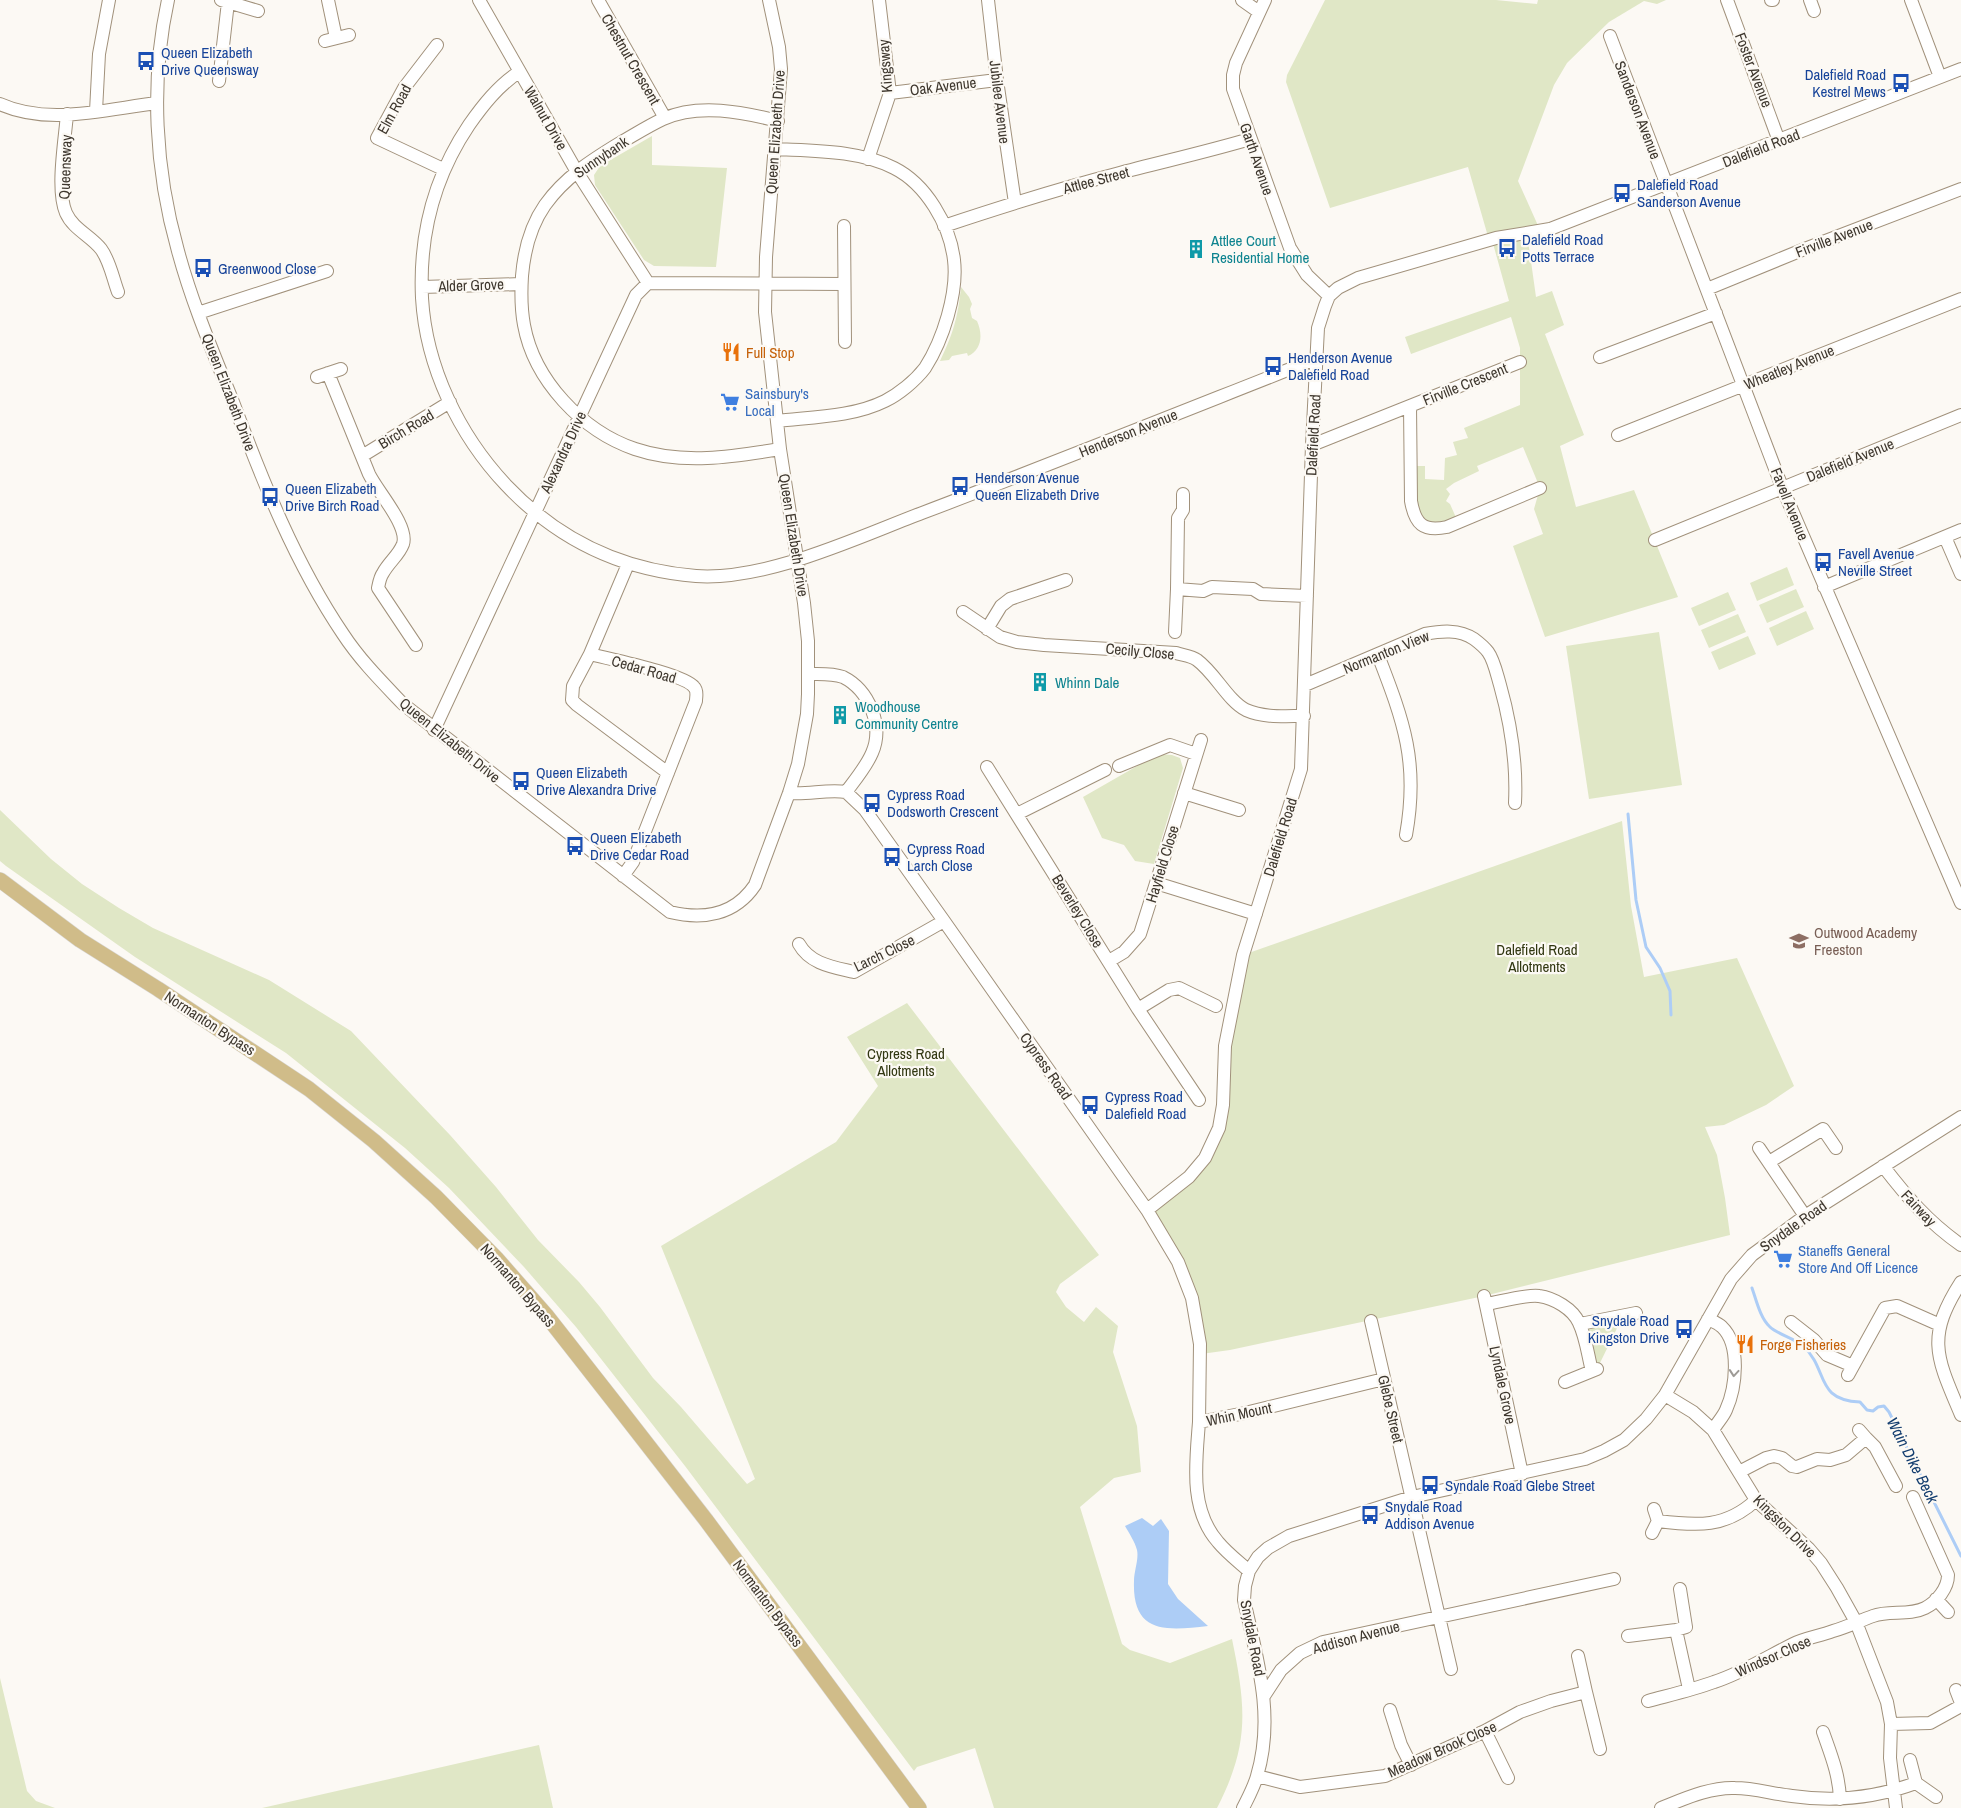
<svg xmlns="http://www.w3.org/2000/svg" width="1961" height="1808" viewBox="0 0 1961 1808" font-family="'Archivo Narrow',sans-serif">
	<style>
		.green { fill: #e0e7c6 }
		.water { fill: #adcdf6 }
		.lines { fill: none; stroke-linecap: round; stroke-linejoin: round }
		.stream { stroke: #adcdf6; stroke-width: 3 }
		.minor-casing { stroke: #a1917b; stroke-width: 14 }
		.major-casing { stroke: #d8d7d5; stroke-width: 16 }
		.minor { stroke: #fff; stroke-width: 12 }
		.major { stroke: #d0bc89; stroke-width: 15 }
		.oneway { stroke: #9e9b96 }
		.labels { text-anchor: middle; dominant-baseline: central; stroke-width: 4.5; stroke-linejoin: round; paint-order: stroke }
		.transit-label { font-size: 15px; fill: #164399; stroke: #fcf9f4; text-anchor: start }
		.street-label { font-size: 15px; fill: #3e372e; stroke: #fcf9f4 }
		.culture-label { font-size: 15px; fill: #0d838f; stroke: #fcf9f4; text-anchor: start }
		.food-label { font-size: 15px; fill: #c56008; stroke: #fcf9f4; text-anchor: start }
		.shop-label { font-size: 15px; fill: #366cbe; stroke: #fcf9f4; text-anchor: start }
		.education-label { font-size: 15px; fill: #785e54; stroke: #fcf9f4; text-anchor: start }
		.park-label { font-size: 15px; fill: #313711; stroke: #fcf9f4 }
		.water-label { font-size: 16px; font-style: italic; fill: #133d6f; stroke: #fcf9f4 }
	</style>
	<rect width="100%" height="100%" fill="#fcf9f4"/>
	<path class="green" d="M1325,0H1496L1537,4L1538,0H1666L1657,4L1644,1L1609,22L1567,63L1554,85L1518,181L1540,230L1527,233L1536,297L1552,291L1564,325L1545,334L1584,435L1560,446L1576,507L1634,490L1678,597L1545,637L1513,546L1543,534L1534,509L1540,488L1523,447L1477,466L1479,471L1454,483L1446,489L1450,494L1446,501L1450,504L1458,522L1418,523L1411,466H1425V479L1444,480L1445,458L1457,455L1453,442L1468,438L1464,428L1520,405V348L1511,317L1411,354L1405,337L1509,301L1492,240H1489L1468,167L1330,208L1286,82L1287,75Z
		M652,136V165L727,168L716,267L654,266L644,260L595,185L594,175L600,166Z
		M961,287L969,297L972,304L970,309L972,318L977,321C983,334 982,350 968,356L967,353L952,356L949,360L940,361C953,334 958,317 961,287Z
		M1787,567L1794,585L1757,601L1750,583Z
		M1796,589L1804,607L1767,623L1759,605Z
		M1728,592L1736,610L1699,626L1691,608Z
		M1806,611L1814,629L1777,646L1769,628Z
		M1738,614L1746,632L1709,648L1701,630Z
		M1659,632L1682,785L1589,799L1566,646Z
		M1748,636L1756,654L1719,670L1711,652Z
		M1158,754L1172,755L1180,758L1183,768L1154,864L1135,861L1124,845L1102,838L1083,797Z
		M0,810L51,859L82,884L119,908L153,928L269,980L351,1031L450,1135L496,1187L538,1240L579,1282L600,1307L653,1378L681,1407L747,1484L755,1479L661,1246L836,1142L878,1086L847,1037L907,1003L1099,1255L1060,1284L1056,1292L1066,1307L1084,1322L1096,1307L1118,1326L1113,1352L1137,1426L1141,1472L1114,1478L1080,1507L1122,1644L1130,1650L1170,1663L1232,1639C1246,1707 1250,1744 1217,1808H994L975,1748L917,1767L914,1771L685,1466L576,1327L524,1267L449,1188L405,1148L286,1053L135,957L6,866L0,861Z
		M1622,821L1631,906L1644,977L1737,958L1794,1086L1766,1105L1724,1125L1705,1127L1717,1155L1725,1198L1730,1235L1484,1296L1230,1350L1201,1354L1192,1298L1147,1210L1189,1177L1219,1128L1243,955Z
		M1623,1316L1597,1369L1580,1324Z
		M0,1678L27,1791L36,1801L55,1808H0Z
		M539,1745L553,1808H262Z"/>
	<path class="water" d="M1142,1518L1153,1526L1161,1519L1169,1531L1168,1584L1178,1599L1208,1626C1166,1631 1132,1634 1134,1581C1134,1571 1139,1559 1137,1550C1135,1542 1129,1533 1125,1526Z"/>
	<g class="lines">
		<path class="stream" d="M1628,814L1636,900L1646,947L1660,968L1670,991L1671,1015
			M1752,1288C1756,1299 1760,1318 1770,1327C1777,1334 1794,1338 1803,1346C1829,1369 1814,1400 1860,1402L1867,1410L1873,1411L1878,1407L1884,1406L1889,1412L1961,1556"/>
		<g class="minor-casing">
			<path id="minor" d="M168,0C150,82 155,170 178,251C192,303 213,352 233,402C263,482 295,563 343,634C360,660 382,682 403,704L670,912C703,920 735,915 755,885L789,793L798,764L807,714L808,694V641L804,603L780,449L765,312L766,257L781,69L779,47L769,0
				M221,0L258,11
				M328,0L336,38
				M479,0L577,172L648,283
				M598,0L665,118
				M988,0L997,80L1015,203
				M1242,0L1259,12
				M1265,0L1236,63L1233,75V89L1290,248L1307,275L1329,296
				M1727,0L1779,141
				M1771,0H1773
				M1810,0L1814,11
				M1911,0L1940,77
				M1610,36L1782,487L1961,903
				M325,41L349,35
				M437,45L404,88L377,138L443,169
				M519,72C498,86 483,105 469,125C434,177 419,235 422,298C426,367 459,435 506,485C558,540 620,570 696,576C766,581 856,538 922,513C1054,463 1186,410 1318,358
				M219,81L228,2
				M890,93L997,80
				M0,104C48,126 107,109 157,103
				M96,111L99,54L109,0
				M67,114C65,140 56,190 66,213C73,229 91,236 101,249C110,261 113,279 118,292
				M778,121C742,112 699,103 663,119C648,126 634,135 620,143C592,160 565,177 545,205C531,225 524,252 522,276C521,292 521,309 524,325C534,380 582,431 635,449C682,465 732,457 780,449
				M775,149C813,151 859,150 894,168C926,184 950,225 954,260C958,293 943,340 925,368C915,381 899,394 885,401C853,417 812,417 777,421
				M868,159L890,93L879,0
				M844,226L845,342
				M944,226C1001,207 1058,189 1116,174C1161,162 1206,152 1250,139
				M422,287L521,284
				M1707,289L1807,248L1961,189
				M198,313L327,271
				M1600,357L1716,313
				M328,373L369,474C377,491 409,526 403,544C399,555 389,562 383,573C380,577 379,583 378,588L416,645
				M317,377L341,369
				M1410,406L1411,501C1415,524 1423,532 1447,527L1540,488
				M1618,435L1961,299
				M1312,445L1520,362
				M362,456L450,402
				M1183,494V510L1178,518L1177,589L1203,591L1212,587L1253,589L1261,594L1307,596
				M1945,537L1961,574
				M1655,540L1961,415
				M628,564L590,654L573,686L572,700L577,705L668,773
				M1824,587L1961,530
				M963,612L1000,637L1017,642L1044,645L1176,653C1182,655 1192,656 1197,660C1215,673 1228,701 1246,710C1264,718 1285,716 1304,716
				M987,629L1001,606L1010,599L1066,580
				M1175,632L1177,589
				M590,654C609,659 684,674 694,687C698,691 696,696 696,701L633,862L623,876
				M1378,655C1404,722 1419,763 1406,835
				M1305,685L1425,634C1441,631 1459,629 1474,639C1478,642 1485,648 1488,652C1494,660 1497,675 1500,685C1511,724 1517,762 1515,803
				M434,730L636,295L648,283L844,284
				M1119,766L1170,745L1196,754
				M987,767L1138,1009L1199,1100
				M846,792L865,810L944,921L1147,1210L1178,1262L1192,1298L1200,1344L1199,1422
				M789,793C808,795 827,789 846,792C855,780 866,767 872,753C884,726 869,690 843,677C832,673 820,674 808,674
				M1184,793L1239,810
				M1017,814L1105,770
				M1156,883L1256,914
				M799,944C810,964 833,967 854,972L944,921
				M1109,961L1124,952L1140,934L1201,740
				M1138,1009L1169,990L1179,988L1216,1006
				M1759,1148L1805,1216
				M1769,1162L1823,1129L1836,1148
				M1883,1166C1907,1197 1928,1222 1961,1245
				M1147,1210L1189,1177L1205,1158L1219,1128L1223,1105L1225,1046L1243,955L1301,769L1312,445L1318,328L1325,306L1329,296L1338,288L1358,278L1496,238L1550,229L1961,69
				M1961,1282C1925,1338 1937,1358 1961,1415
				M1484,1296L1522,1474
				M1486,1304C1499,1302 1527,1294 1539,1296C1554,1298 1573,1309 1579,1323C1586,1337 1588,1356 1592,1371
				M1708,1319C1712,1321 1718,1323 1722,1327C1741,1345 1736,1388 1726,1410C1723,1417 1717,1423 1713,1430
				M1371,1321L1451,1669
				M1791,1322L1814,1340L1827,1355L1853,1366
				M1580,1324L1636,1313
				M1848,1375L1885,1308L1897,1306L1940,1325
				M1565,1382L1597,1369
				M1665,1395L1693,1412L1713,1430L1756,1500L1809,1549L1821,1563L1837,1588L1856,1622L1887,1702L1891,1724L1890,1758L1896,1808
				M1866,1438L1875,1447L1896,1486
				M1739,1472L1766,1458L1774,1456L1782,1458L1792,1466L1797,1467L1817,1459L1830,1460L1846,1455L1866,1438L1859,1430
				M1658,1521C1697,1526 1726,1528 1756,1500
				M1652,1533L1658,1521L1654,1509
				M1249,1571C1239,1562 1227,1553 1218,1542C1189,1509 1196,1462 1199,1422L1245,1413L1384,1379
				M1936,1599L1948,1612
				M1676,1630L1689,1689
				M1628,1636L1676,1630L1686,1627L1680,1589
				M1956,1690L1961,1703
				M1586,1692L1600,1749
				M1264,1696L1281,1670L1300,1653L1323,1642L1614,1579
				M1648,1701C1670,1695 1692,1690 1714,1682C1742,1673 1767,1657 1793,1644C1805,1638 1820,1636 1833,1631C1847,1627 1859,1621 1873,1616C1889,1610 1909,1616 1925,1608C1937,1602 1948,1588 1948,1575L1913,1497
				M1390,1710L1401,1745L1411,1765
				M1891,1724L1930,1723L1961,1706
				M1485,1731L1508,1778
				M1823,1732C1831,1755 1839,1774 1840,1799
				M1910,1760L1916,1783L1936,1797
				M1257,1776L1300,1787L1385,1776L1485,1731L1520,1712L1551,1701L1586,1692L1578,1656
				M1243,1808C1248,1798 1254,1787 1257,1776C1275,1716 1257,1659 1244,1600L1245,1586L1249,1571L1258,1557L1268,1548L1289,1536L1412,1497L1585,1459L1604,1451L1624,1440L1646,1419L1665,1395L1731,1279L1752,1255L1805,1216L1961,1117
				M1661,1808C1684,1799 1710,1787 1735,1788C1754,1788 1773,1794 1792,1796C1834,1802 1876,1798 1916,1783"/>
		</g>
		<g class="major-casing">
			<path id="major" d="M0,880L80,940L158,989L309,1089L374,1141L436,1197L496,1258L546,1315L615,1403L706,1520L919,1808"/>
		</g>
		<use href="#minor" class="minor"/>
		<use href="#major" class="major"/>
	</g>
	<defs><path id="oneway-chevron" d="M-2-3.5L2.5 0L-2 3.5" fill="none" stroke-width="1.6" stroke-linecap="round" stroke-linejoin="round" transform="scale(1.25)"/></defs>
	<use class="oneway" href="#oneway-chevron" transform="translate(1734 1373) rotate(95)"/>
	<defs>
		<g id="bus-bare" transform="scale(1.5)"><path d="M-5-6H5V4H4V6H2V4H-2V6H-4V4H-5ZM-3.5-4V0h7V-4ZM-3.5 1.2v1.5H-2V1.2ZM2 1.2v1.5H3.5V1.2Z" fill="#1a4fb4" stroke="#fcf9f4" stroke-width="2.5" paint-order="stroke"/></g>
		<g id="building-bare" transform="scale(1.5)"><path d="M-4-6H4V6H1V3H-1V6H-4ZM-2.5-4.3h1.7v1.8h-1.7ZM.8-4.3h1.7v1.8H.8ZM-2.5-1h1.7V.8h-1.7ZM.8-1h1.7V.8H.8Z" fill="#0f9aa8" stroke="#fcf9f4" stroke-width="2.5" paint-order="stroke"/></g>
		<g id="restaurant-bare" transform="scale(1.5)"><path d="M-5-6h1v4h1v-4h1v4h1v-4h1v5L-1.5 .5V6h-2V.5L-5-1ZM5-6V6H3V1.5H1.5Q1.5-4 5-6Z" fill="#e8710a" stroke="#fcf9f4" stroke-width="2.5" paint-order="stroke"/></g>
		<g id="supermarket-bare" transform="scale(1.5)"><path d="M-6-5.5h2.5l.6 2H6L4.5 2H-2.5L-4.4-4H-6ZM-1.5 3.2a1.3 1.3 0 1 0 .1 0ZM3 3.2a1.3 1.3 0 1 0 .1 0Z" fill="#3f7fe0" stroke="#fcf9f4" stroke-width="2.5" paint-order="stroke"/></g>
		<g id="school-bare" transform="scale(1.5)"><path d="M0-5L7-2L0 1L-7-2ZM-4 1L0 2.5L4 1V4Q0 6-4 4Z" fill="#8d6e63" stroke="#fcf9f4" stroke-width="2.5" paint-order="stroke"/></g>
	</defs>
	<g fill-rule="evenodd">
		<use href="#bus-bare" x="146" y="61"/>
		<use href="#bus-bare" x="1901" y="83"/>
		<use href="#bus-bare" x="1622" y="193"/>
		<use href="#bus-bare" x="1507" y="248"/>
		<use href="#building-bare" x="1196" y="249"/>
		<use href="#bus-bare" x="203" y="268"/>
		<use href="#restaurant-bare" x="731" y="352"/>
		<use href="#bus-bare" x="1273" y="366"/>
		<use href="#supermarket-bare" x="730" y="402"/>
		<use href="#bus-bare" x="960" y="486"/>
		<use href="#bus-bare" x="270" y="497"/>
		<use href="#bus-bare" x="1823" y="562"/>
		<use href="#building-bare" x="1040" y="682"/>
		<use href="#building-bare" x="840" y="715"/>
		<use href="#bus-bare" x="521" y="781"/>
		<use href="#bus-bare" x="872" y="803"/>
		<use href="#bus-bare" x="575" y="846"/>
		<use href="#bus-bare" x="892" y="857"/>
		<use href="#school-bare" x="1799" y="941"/>
		<use href="#bus-bare" x="1090" y="1105"/>
		<use href="#supermarket-bare" x="1783" y="1259"/>
		<use href="#bus-bare" x="1684" y="1329"/>
		<use href="#restaurant-bare" x="1745" y="1344"/>
		<use href="#bus-bare" x="1430" y="1485"/>
		<use href="#bus-bare" x="1370" y="1515"/>
	</g>
	<g class="labels">
		<g class="transit-label">
			<text x="161" y="52">Queen Elizabeth<tspan x="161" dy="17">Drive Queensway</tspan></text>
			<text x="1886" y="74" text-anchor="end">Dalefield Road<tspan x="1886" dy="17">Kestrel Mews</tspan></text>
			<text x="1637" y="184">Dalefield Road<tspan x="1637" dy="17">Sanderson Avenue</tspan></text>
			<text x="1522" y="239">Dalefield Road<tspan x="1522" dy="17">Potts Terrace</tspan></text>
			<text x="218" y="268">Greenwood Close</text>
			<text x="1288" y="357">Henderson Avenue<tspan x="1288" dy="17">Dalefield Road</tspan></text>
			<text x="975" y="477">Henderson Avenue<tspan x="975" dy="17">Queen Elizabeth Drive</tspan></text>
			<text x="285" y="488">Queen Elizabeth<tspan x="285" dy="17">Drive Birch Road</tspan></text>
			<text x="1838" y="553">Favell Avenue<tspan x="1838" dy="17">Neville Street</tspan></text>
			<text x="536" y="772">Queen Elizabeth<tspan x="536" dy="17">Drive Alexandra Drive</tspan></text>
			<text x="887" y="794">Cypress Road<tspan x="887" dy="17">Dodsworth Crescent</tspan></text>
			<text x="590" y="837">Queen Elizabeth<tspan x="590" dy="17">Drive Cedar Road</tspan></text>
			<text x="907" y="848">Cypress Road<tspan x="907" dy="17">Larch Close</tspan></text>
			<text x="1105" y="1096">Cypress Road<tspan x="1105" dy="17">Dalefield Road</tspan></text>
			<text x="1669" y="1320" text-anchor="end">Snydale Road<tspan x="1669" dy="17">Kingston Drive</tspan></text>
			<text x="1445" y="1485">Syndale Road Glebe Street</text>
			<text x="1385" y="1506">Snydale Road<tspan x="1385" dy="17">Addison Avenue</tspan></text>
		</g>
		<g class="street-label">
			<text transform="translate(631 59) rotate(60)">Chestnut Crescent</text>
			<text transform="translate(885 66) rotate(-94)">Kingsway</text>
			<text transform="translate(1754 70) rotate(69)">Foster Avenue</text>
			<text transform="translate(943 86) rotate(-7)">Oak Avenue</text>
			<text transform="translate(1000 102) rotate(83)">Jubilee Avenue</text>
			<text transform="translate(394 109) rotate(-61)">Elm Road</text>
			<text transform="translate(1638 110) rotate(69)">Sanderson Avenue</text>
			<text transform="translate(546 118) rotate(60)">Walnut Drive</text>
			<text transform="translate(775 132) rotate(-86)">Queen Elizabeth Drive</text>
			<text transform="translate(1761 148) rotate(-21)">Dalefield Road</text>
			<text transform="translate(601 157) rotate(-34)">Sunnybank</text>
			<text transform="translate(1257 159) rotate(71)">Garth Avenue</text>
			<text transform="translate(65 167) rotate(-88)">Queensway</text>
			<text transform="translate(1096 180) rotate(-15)">Attlee Street</text>
			<text transform="translate(1834 238) rotate(-21)">Firville Avenue</text>
			<text transform="translate(471 285) rotate(-2)">Alder Grove</text>
			<text transform="translate(1789 367) rotate(-22)">Wheatley Avenue</text>
			<text transform="translate(1465 384) rotate(-22)">Firville Crescent</text>
			<text transform="translate(229 392) rotate(69)">Queen Elizabeth Drive</text>
			<text transform="translate(406 429) rotate(-31)">Birch Road</text>
			<text transform="translate(1128 433) rotate(-22)">Henderson Avenue</text>
			<text transform="translate(1313 435) rotate(-87)">Dalefield Road</text>
			<text transform="translate(563 452) rotate(-65)">Alexandra Drive</text>
			<text transform="translate(1850 460) rotate(-22)">Dalefield Avenue</text>
			<text transform="translate(1790 504) rotate(68)">Favell Avenue</text>
			<text transform="translate(794 535) rotate(81)">Queen Elizabeth Drive</text>
			<text transform="translate(1140 651) rotate(5)">Cecily Close</text>
			<text transform="translate(1386 652) rotate(-22)">Normanton View</text>
			<text transform="translate(644 669) rotate(16)">Cedar Road</text>
			<text transform="translate(450 740) rotate(39)">Queen Elizabeth Drive</text>
			<text transform="translate(1280 837) rotate(-73)">Dalefield Road</text>
			<text transform="translate(1162 864) rotate(-73)">Hayfield Close</text>
			<text transform="translate(1078 911) rotate(58)">Beverley Close</text>
			<text transform="translate(884 953) rotate(-26)">Larch Close</text>
			<text transform="translate(210 1023) rotate(33)">Normanton Bypass</text>
			<text transform="translate(1046 1066) rotate(55)">Cypress Road</text>
			<text transform="translate(1919 1208) rotate(47)">Fairway</text>
			<text transform="translate(1793 1226) rotate(-35)">Snydale Road</text>
			<text transform="translate(518 1285) rotate(49)">Normanton Bypass</text>
			<text transform="translate(1503 1385) rotate(78)">Lyndale Grove</text>
			<text transform="translate(1391 1409) rotate(77)">Glebe Street</text>
			<text transform="translate(1239 1414) rotate(-12)">Whin Mount</text>
			<text transform="translate(1785 1526) rotate(45)">Kingston Drive</text>
			<text transform="translate(768 1603) rotate(53)">Normanton Bypass</text>
			<text transform="translate(1356 1637) rotate(-15)">Addison Avenue</text>
			<text transform="translate(1253 1638) rotate(79)">Snydale Road</text>
			<text transform="translate(1773 1656) rotate(-24)">Windsor Close</text>
			<text transform="translate(1442 1749) rotate(-24)">Meadow Brook Close</text>
		</g>
		<g class="culture-label">
			<text x="1211" y="240">Attlee Court<tspan x="1211" dy="17">Residential Home</tspan></text>
			<text x="1055" y="682">Whinn Dale</text>
			<text x="855" y="706">Woodhouse<tspan x="855" dy="17">Community Centre</tspan></text>
		</g>
		<g class="food-label">
			<text x="746" y="352">Full Stop</text>
			<text x="1760" y="1344">Forge Fisheries</text>
		</g>
		<g class="shop-label">
			<text x="745" y="393">Sainsbury's<tspan x="745" dy="17">Local</tspan></text>
			<text x="1798" y="1250">Staneffs General<tspan x="1798" dy="17">Store And Off Licence</tspan></text>
		</g>
		<g class="education-label">
			<text x="1814" y="932">Outwood Academy<tspan x="1814" dy="17">Freeston</tspan></text>
		</g>
		<g class="park-label">
			<text x="1537" y="949">Dalefield Road<tspan x="1537" dy="17">Allotments</tspan></text>
			<text x="906" y="1053">Cypress Road<tspan x="906" dy="17">Allotments</tspan></text>
		</g>
		<g class="water-label">
			<text transform="translate(1913 1460) rotate(63)">Wain Dike Beck</text>
		</g>
	</g>
</svg>
